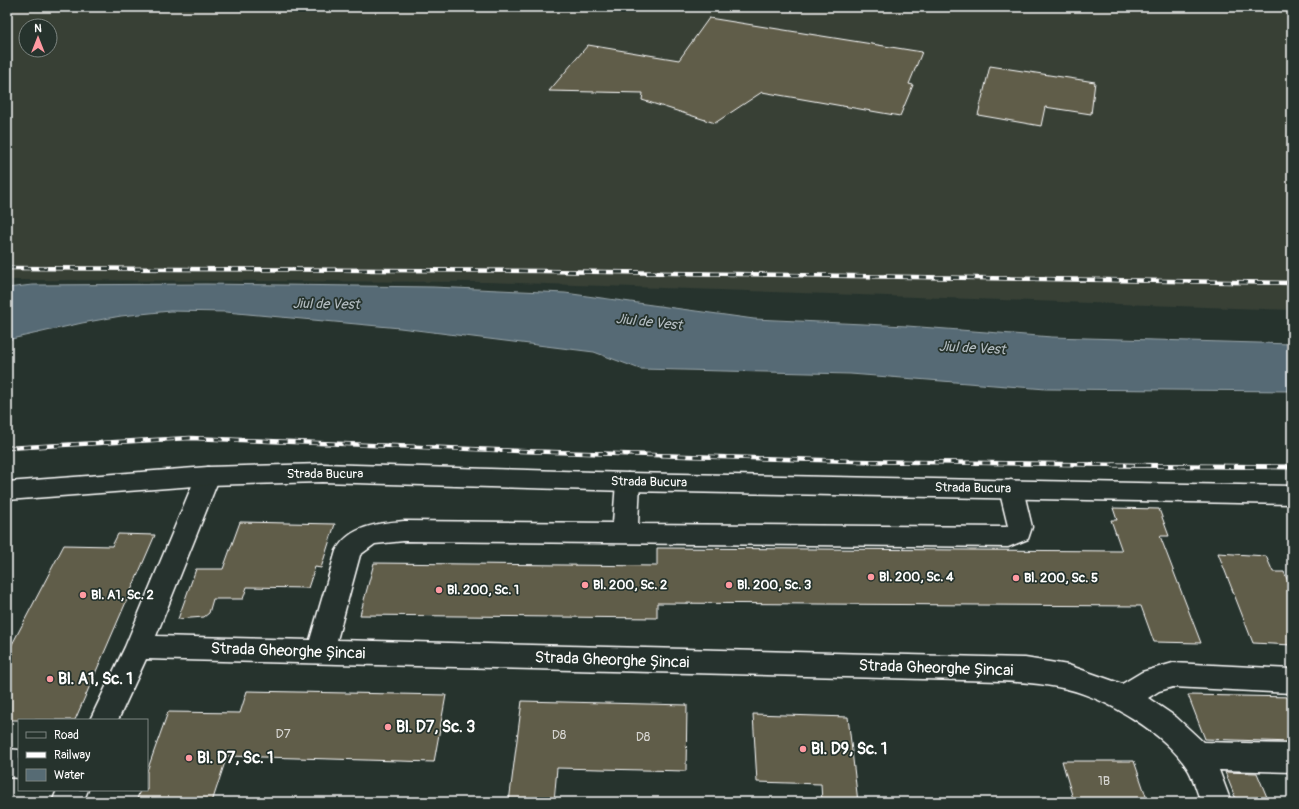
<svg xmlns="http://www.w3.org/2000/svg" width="1299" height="809" viewBox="0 0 1299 809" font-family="Pangolin,sans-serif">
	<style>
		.built { fill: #374036; fill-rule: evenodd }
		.water { fill: #566b74; stroke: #9aa6ac }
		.building { fill: #605d4a; stroke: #fff }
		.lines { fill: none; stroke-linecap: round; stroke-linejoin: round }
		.minor-casing { stroke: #fff; stroke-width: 3 }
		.major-casing { stroke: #fff; stroke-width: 3 }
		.minor { fill: #26332d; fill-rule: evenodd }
		.major { fill: #26332d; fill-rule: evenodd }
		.rail-far1-casing { stroke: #fff; stroke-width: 4.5 }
		.rail-casing { stroke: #fff; stroke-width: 5 }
		.rail-far1 { stroke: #26332d; stroke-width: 3; stroke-dasharray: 8; stroke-linecap: butt }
		.rail { stroke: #26332d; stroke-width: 3.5; stroke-dasharray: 11; stroke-linecap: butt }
		.poi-dot { fill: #ff9aa2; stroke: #26332d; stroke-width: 1.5 }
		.labels { text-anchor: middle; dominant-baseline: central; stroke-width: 3.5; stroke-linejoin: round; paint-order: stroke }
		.street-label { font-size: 13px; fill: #fff; stroke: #26332d }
		.poi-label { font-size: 13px; font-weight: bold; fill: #fff; stroke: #26332d; text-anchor: start }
		.near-number-label { font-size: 13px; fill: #d7d6d2 }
		.water-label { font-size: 14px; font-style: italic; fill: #b3bcc0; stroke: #26332d }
		.near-street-label { font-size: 16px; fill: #fff; stroke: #26332d }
		.near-poi-label { font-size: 16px; font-weight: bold; fill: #fff; stroke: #26332d; text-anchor: start }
	</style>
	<rect width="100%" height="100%" fill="#26332d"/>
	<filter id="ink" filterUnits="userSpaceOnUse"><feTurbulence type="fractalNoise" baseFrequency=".025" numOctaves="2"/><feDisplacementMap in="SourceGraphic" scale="8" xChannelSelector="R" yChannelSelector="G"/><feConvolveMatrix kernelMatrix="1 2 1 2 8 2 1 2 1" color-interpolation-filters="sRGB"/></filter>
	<g filter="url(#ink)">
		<path class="built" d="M7,7H1292V310L487,282L7,280ZM26,26H50V50H26Z"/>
		<path class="water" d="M206,284L433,287L565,293L754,319L907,326L1052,337L1292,344V391L1046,389L850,374L640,369L594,352L400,328L226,312L170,311L121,316L82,323L7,340V288L32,285Z"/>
		<path class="building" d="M709,18L922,52L909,84L913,85L900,116L762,92L715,123L642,100L643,93L549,91L588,45L679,60Z
			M990,66L1095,82L1091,114L1045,107L1041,126L978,115Z
			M1113,508L1159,509L1169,536H1160L1201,643L1154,642L1141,606L657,603V618L360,615L374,563L657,566V548L1122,551L1111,520H1117Z
			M240,522L335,524L321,568L315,567L308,588L247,587L243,599H213L209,613L204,617L178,619L196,569H223Z
			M118,534L155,535L75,720H7V654L64,545L112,546Z
			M1218,553L1266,556L1273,572H1284L1292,591V645L1253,643Z
			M247,691L446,695L434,762L227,756L212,802H136L140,790H147V771L168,712L240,713Z
			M1188,695L1292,697V742L1205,739Z
			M522,701L687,705L686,771L557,768L554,802H509Z
			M753,714L848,717L858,802H822L821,784L757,782Z
			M1062,761H1134L1148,802H1074Z
			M1225,772L1257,773L1269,802H1237Z"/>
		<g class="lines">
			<g class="minor-casing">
				<path id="minor" d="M208,467L216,470L220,476L156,636L310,640L336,551C349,526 378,523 404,521L613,523L616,482L620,476L628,473L636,476L640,482L638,524L1006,527L1008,526L999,489L1003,483L1011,480L1019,483L1023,489L1032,527L1028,539L1008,547L404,541L375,544L360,555L337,640L1025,658L1068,665L1122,684L1142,672L1173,663L1292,669V693L1173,687L1159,691L1148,698L1176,717L1203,742L1292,744V772L1219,770L1231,802H1201C1197,792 1194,780 1189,771C1167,734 1108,699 1067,689C1045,684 1023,682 1001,681L146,659L118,720H90L125,647L196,476L200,470Z
					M7,749L19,750V778L7,777Z
					M57,790H88L83,802H52Z"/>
			</g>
			<g class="major-casing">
				<path id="major" d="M322,464L628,473L1292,486V504L628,491L322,482L208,485L7,500V482L208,467Z"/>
			</g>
			<use href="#minor" class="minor"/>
			<use href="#major" class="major"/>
			<g class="rail-far1-casing">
				<path id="rail-far1" d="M7,268L544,271L1292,283
					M7,448L190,438L519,451L853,461L1187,466"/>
			</g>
			<g class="rail-casing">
				<path id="rail" d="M1113,465L1292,467"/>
			</g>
			<use href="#rail-far1" class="rail-far1"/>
			<use href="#rail" class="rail"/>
		</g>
	</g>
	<g class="poi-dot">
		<circle cx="871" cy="577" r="4"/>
		<circle cx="1016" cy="578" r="4"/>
		<circle cx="585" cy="585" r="4"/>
		<circle cx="729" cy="585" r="4"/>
		<circle cx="439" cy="590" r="4"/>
		<circle cx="83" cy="595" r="4"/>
		<circle cx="50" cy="679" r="4"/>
		<circle cx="388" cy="727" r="4"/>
		<circle cx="803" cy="749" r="4"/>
		<circle cx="189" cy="758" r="4"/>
	</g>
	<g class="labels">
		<g class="street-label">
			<text x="325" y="474">Strada Bucura</text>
			<text transform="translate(649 482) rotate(1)">Strada Bucura</text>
			<text transform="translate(973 488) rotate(1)">Strada Bucura</text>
		</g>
		<g class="poi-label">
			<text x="879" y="577">Bl. 200, Sc. 4</text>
			<text x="1024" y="578">Bl. 200, Sc. 5</text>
			<text x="593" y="585">Bl. 200, Sc. 2</text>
			<text x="737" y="585">Bl. 200, Sc. 3</text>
			<text x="447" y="590">Bl. 200, Sc. 1</text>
			<text x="91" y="595">Bl. A1, Sc. 2</text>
		</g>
		<g class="near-number-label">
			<text x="283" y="734">D7</text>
			<text x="559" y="735">D8</text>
			<text x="643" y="737">D8</text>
			<text x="1104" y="781">1B</text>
		</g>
		<g class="water-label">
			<text transform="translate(326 304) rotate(1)">Jiul de Vest</text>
			<text transform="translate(649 322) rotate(6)">Jiul de Vest</text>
			<text transform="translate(972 348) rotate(3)">Jiul de Vest</text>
		</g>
		<g class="near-street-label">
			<text transform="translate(288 651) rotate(2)">Strada Gheorghe Șincai</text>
			<text transform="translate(612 660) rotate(2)">Strada Gheorghe Șincai</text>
			<text transform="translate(936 668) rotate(2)">Strada Gheorghe Șincai</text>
		</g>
		<g class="near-poi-label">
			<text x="58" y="679">Bl. A1, Sc. 1</text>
			<text x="396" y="727">Bl. D7, Sc. 3</text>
			<text x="811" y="749">Bl. D9, Sc. 1</text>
			<text x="197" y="758">Bl. D7, Sc. 1</text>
		</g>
	</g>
	<rect width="1299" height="809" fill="none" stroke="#26332d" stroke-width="24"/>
	<rect x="12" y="12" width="1275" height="785" fill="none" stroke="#fff" stroke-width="1.5" filter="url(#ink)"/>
	<rect x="18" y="719" width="130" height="72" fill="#26332d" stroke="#7d8581"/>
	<rect x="26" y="732" width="20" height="6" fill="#26332d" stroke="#7d8581"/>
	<text x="54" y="739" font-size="12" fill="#ffffff">Road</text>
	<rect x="26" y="752" width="20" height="6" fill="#ffffff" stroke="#7d8581"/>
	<text x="54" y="759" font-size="12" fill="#ffffff">Railway</text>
	<rect x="26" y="769" width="20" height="12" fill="#566b74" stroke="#7d8581"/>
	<text x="54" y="779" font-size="12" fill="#ffffff">Water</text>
	<g transform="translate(38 38)"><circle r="19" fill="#26332d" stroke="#7d8581"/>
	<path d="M0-3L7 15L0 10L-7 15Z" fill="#ff9aa2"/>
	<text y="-6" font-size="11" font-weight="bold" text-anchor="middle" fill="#ffffff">N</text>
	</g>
</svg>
